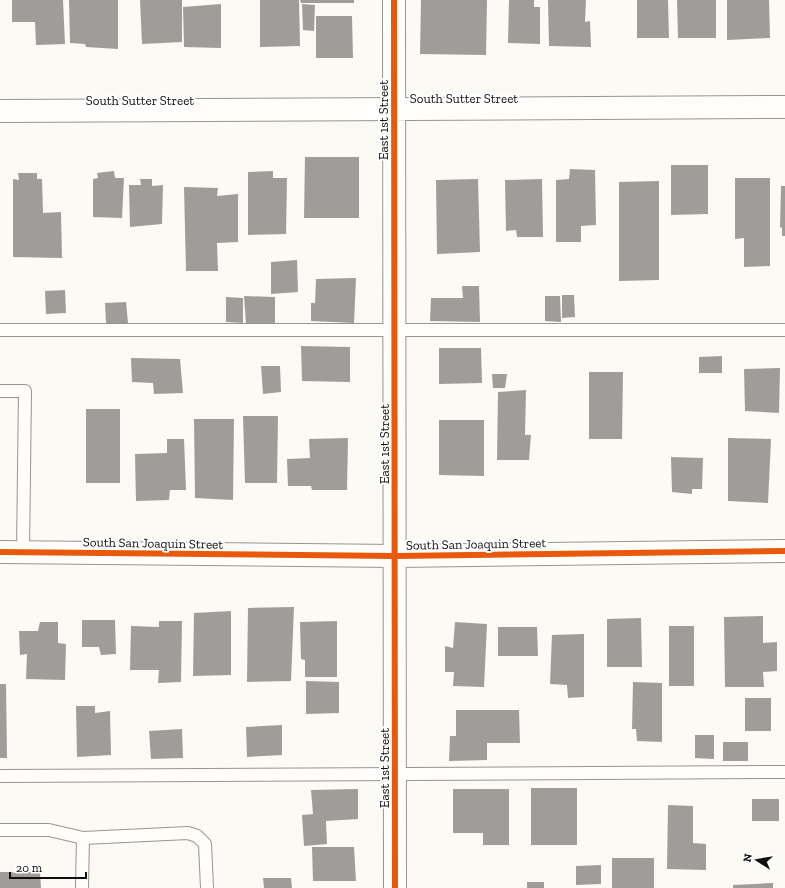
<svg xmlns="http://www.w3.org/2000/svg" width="785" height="888" viewBox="0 0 785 888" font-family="'Zilla Slab',serif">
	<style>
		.building { fill: #a09c99 }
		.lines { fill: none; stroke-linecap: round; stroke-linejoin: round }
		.lane-casing { stroke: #969592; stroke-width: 14 }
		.street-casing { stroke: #969592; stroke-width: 24 }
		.lane { stroke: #fffefd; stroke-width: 12 }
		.street { stroke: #fffefd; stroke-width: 22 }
		.cycleway-casing { stroke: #fff; stroke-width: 8 }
		.cycleway { stroke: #e8590c; stroke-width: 6 }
		.labels { text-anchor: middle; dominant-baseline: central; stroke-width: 4; stroke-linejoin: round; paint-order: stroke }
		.street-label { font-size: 13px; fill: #0f0f0f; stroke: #fff }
	</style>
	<rect width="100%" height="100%" fill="#fcfaf4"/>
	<path class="building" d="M12,0H63L65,44L36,45L35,22H12Z
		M69,0H118V49L86,47L85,44L70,43Z
		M140,0H182V42L142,44Z
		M260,0H299L300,46L260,47Z
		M300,0H354V3H301Z
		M421,0H487L486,55L420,54Z
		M509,0H534V7H540V44L508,43Z
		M548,0H586L585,22L590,21L591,47L549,46Z
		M637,0H668L669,38H637Z
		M677,0H716V38H678Z
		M727,0H769L770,38L727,40Z
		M221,4V48L184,47L183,7Z
		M302,4L315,5L314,31L303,30Z
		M316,16H352L353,58H316Z
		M305,157H359V218H304Z
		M671,165H708V214L671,215Z
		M570,169L595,170L596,225L581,226V242H556V180L569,179Z
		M114,171L115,178H124L122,218L93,217V179L98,178L97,173Z
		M273,171V178H287L286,234L248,235V172Z
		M18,173H37V179H42L43,213L61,212L62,258L13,257V179L19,180Z
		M735,178H770V266L744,267V238L735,239Z
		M140,179H152V186L163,185L162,224L130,227L129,185H141Z
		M478,179L480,252L437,254L436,180Z
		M542,179L543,237H517L516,230L506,231L505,180Z
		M659,181V280L619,281V182Z
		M781,186H785V236H782V227L780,228Z
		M184,187L218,188L217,196L238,194V242L217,243L218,271H186Z
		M297,260L298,292L271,294V262Z
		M356,278L354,323L311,321V303H315L316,279Z
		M462,286H479L480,322L430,321L431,298H463Z
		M65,290L66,313L46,314L45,291Z
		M562,295H574L575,317L562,318Z
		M244,296L275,297V324H246Z
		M545,296H560L561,322L545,321Z
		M226,297L243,298V323L226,322Z
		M126,302L128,323H106L105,303Z
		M301,346L350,347V382L302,381Z
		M439,348H481L482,383L439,384Z
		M722,356V373H699V357Z
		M131,358L180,359L183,393L154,394L153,383L132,382Z
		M261,366H280L281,392L263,394Z
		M780,368L779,413L745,411L744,369Z
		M589,372H623L622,439H589Z
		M492,374H507L505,388H493Z
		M526,390L525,435H531L529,460H497L498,392Z
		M86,409H120V483H86Z
		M243,416H278L277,483H245Z
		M194,419H234L233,500L195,498Z
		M439,420H484V476L439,475Z
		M348,438L347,490H312L311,486H288L287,459L310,458L309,439Z
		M728,438L771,439L768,503L728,501Z
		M167,439H184L186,490H170L169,500L136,501L135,454L167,453Z
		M671,457L703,458L702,489H692V494L672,492Z
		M294,607L291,681L247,682L248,608Z
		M231,611V675L193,676L194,613Z
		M763,616V643L777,642V671L763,672L764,687H725L724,617Z
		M641,618L642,667H607V619Z
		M82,620H115L116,654L101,655L99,647H82Z
		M159,621H182L181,682L158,683L159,670H130L131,626L159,627Z
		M337,621V677H305V660L301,659L300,622Z
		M40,622H58V643L66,644L65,680L26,679L27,654L20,655L19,631H38Z
		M455,622L487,624L484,687L453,686L454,672H445V646L453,648Z
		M669,626H694V686H669Z
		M498,627H537L538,656H498Z
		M584,634V697L568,698L567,685L550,684L552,635Z
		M306,681L339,682V713L306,714Z
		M633,682L662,683V742L637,741L636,729H632Z
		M0,684H6L7,758H0Z
		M745,698H771V731H745Z
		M76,706H95V713L110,711L111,755L77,757Z
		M456,710H519L520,743H487V760L449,761L450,736H456Z
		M282,725V755L247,757L246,727Z
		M182,729L183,758L151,759L149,731Z
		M695,735H714V759L695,758Z
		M723,742H748V761H723Z
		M531,788H577V845H531Z
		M358,789V819L326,821L327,844L304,846L302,815L313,814L311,790Z
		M453,789H509V845H483V833H453Z
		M752,799H779V821H752Z
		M668,805L693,806V843L706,844V870L667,869Z
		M312,847H354L356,881H313Z
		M612,858H654V888H612Z
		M601,865V884L576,885V866Z
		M0,872H40L41,888H0Z
		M263,878H291L292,888H264Z
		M527,882H544V888H527Z
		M773,883V888H733V885Z"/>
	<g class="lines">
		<g class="lane-casing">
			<path id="lane" d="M0,330H785
				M0,391H25L23,552
				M0,776L785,772
				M0,830H49L83,838L188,833L197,836L205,844L207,888
				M82,888L83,838"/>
		</g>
		<g class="street-casing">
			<path id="street" d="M394,0L395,888
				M0,111L785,107
				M0,552L395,556L785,551"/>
		</g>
		<use href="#lane" class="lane"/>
		<use href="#street" class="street"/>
		<g class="cycleway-casing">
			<path id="cycleway" d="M394,0L395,888
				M0,552L395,556L785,551"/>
		</g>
		<use href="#cycleway" class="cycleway"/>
	</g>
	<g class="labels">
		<g class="street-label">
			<text x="464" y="98">South Sutter Street</text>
			<text x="140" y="100">South Sutter Street</text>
			<text transform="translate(383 120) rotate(-90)">East 1st Street</text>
			<text transform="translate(384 444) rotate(-90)">East 1st Street</text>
			<text transform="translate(153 543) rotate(1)">South San Joaquin Street</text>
			<text transform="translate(476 544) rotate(-1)">South San Joaquin Street</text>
			<text transform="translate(384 768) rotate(-90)">East 1st Street</text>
		</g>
	</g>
	<g transform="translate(757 860) rotate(282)" stroke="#ffffff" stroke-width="3" paint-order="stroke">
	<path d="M0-3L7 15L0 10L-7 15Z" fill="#0f0f0f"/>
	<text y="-6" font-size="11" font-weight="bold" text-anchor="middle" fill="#0f0f0f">N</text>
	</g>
	<path d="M10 872v6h76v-6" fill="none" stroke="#0f0f0f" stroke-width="2"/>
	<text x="16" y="872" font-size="12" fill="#0f0f0f" stroke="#ffffff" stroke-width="3" paint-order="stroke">20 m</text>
</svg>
